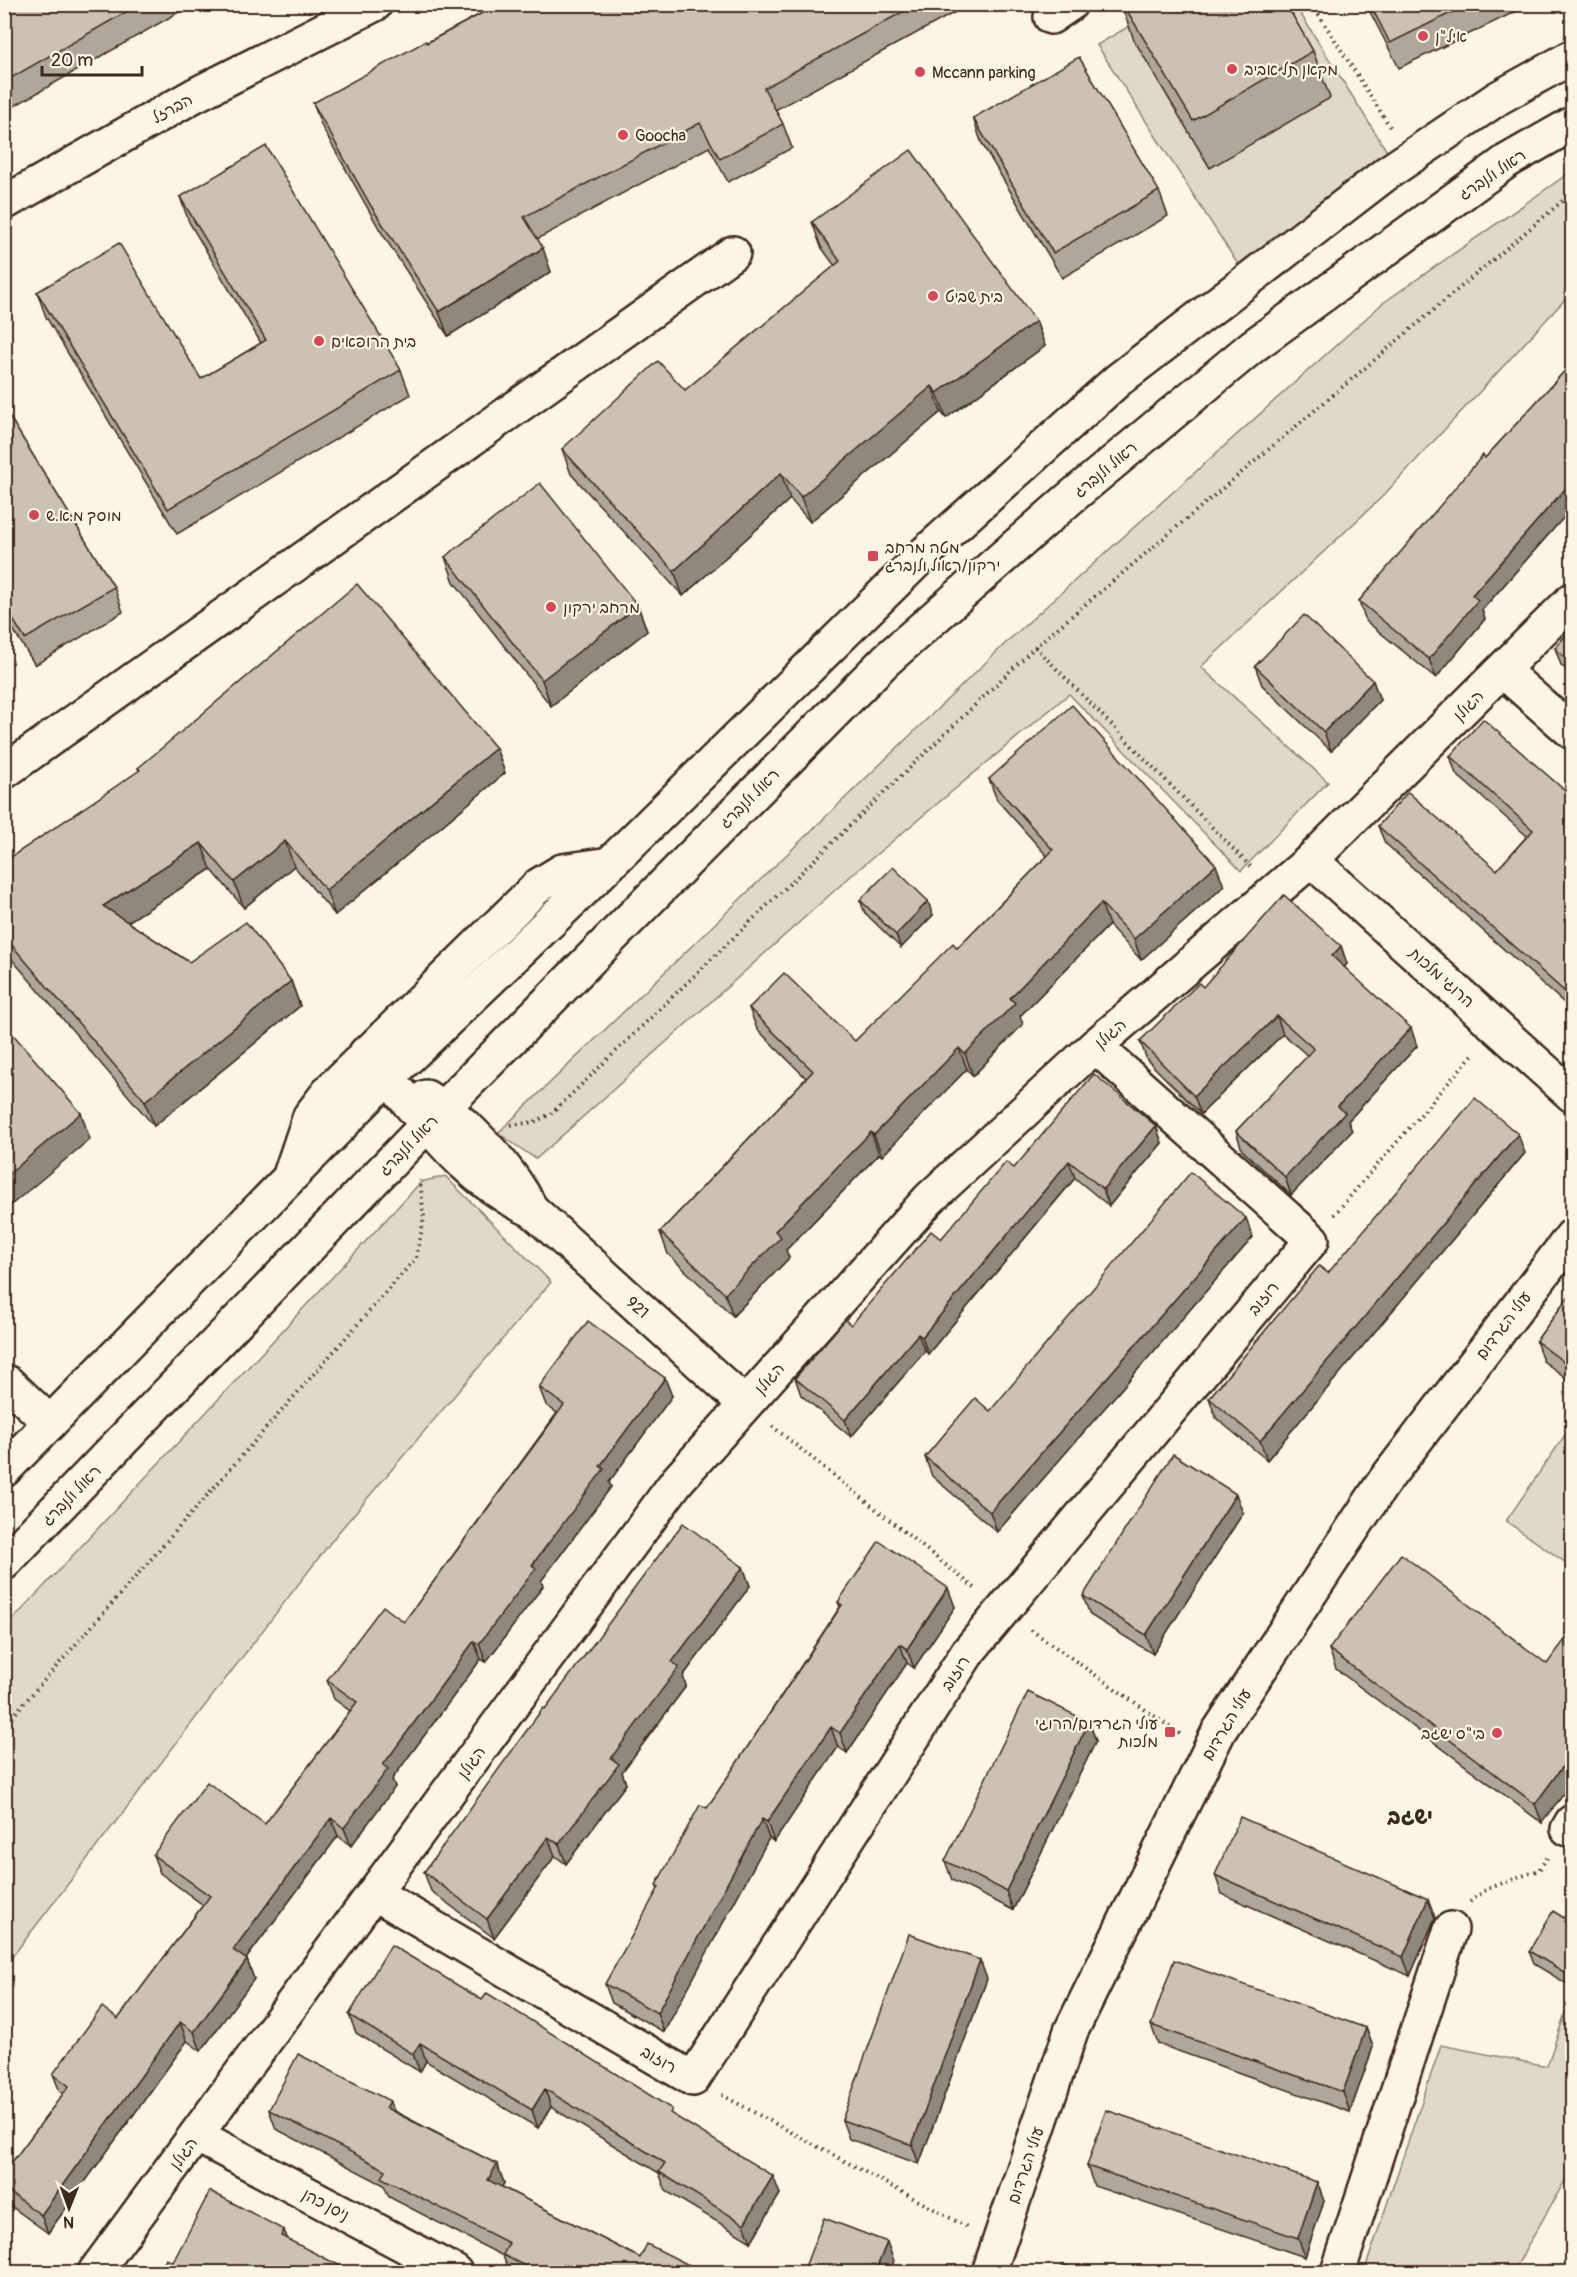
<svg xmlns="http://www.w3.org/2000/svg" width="1577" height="2277" font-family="Pangolin,'Playpen Sans Hebrew',sans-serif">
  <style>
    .green { fill: #e0d8c8; stroke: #8e8173; stroke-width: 1.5 }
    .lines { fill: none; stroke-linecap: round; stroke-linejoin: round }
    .minor-casing { stroke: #3b2a1e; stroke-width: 38 }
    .path { stroke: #3b2a1e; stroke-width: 4; stroke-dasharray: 1.5 4.5; stroke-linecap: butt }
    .minor { stroke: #fcf5e5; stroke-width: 33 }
    .wall { fill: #afa79a; stroke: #3b2a1e; stroke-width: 1.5 }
    .shaded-wall { fill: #8f887d; stroke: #3b2a1e; stroke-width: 1.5 }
    .building { fill: #ccc2b3; stroke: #3b2a1e; stroke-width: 1.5 }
    .poi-dot { fill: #d1495b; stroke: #fcf5e5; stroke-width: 2 }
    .labels { text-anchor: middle; stroke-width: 4.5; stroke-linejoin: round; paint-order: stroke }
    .poi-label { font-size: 16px; fill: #3b2a1e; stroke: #fcf5e5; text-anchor: start }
    .street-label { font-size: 16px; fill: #3b2a1e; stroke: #fcf5e5 }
    .district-label { font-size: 22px; font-weight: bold; fill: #3b2a1e; stroke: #fcf5e5 }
  </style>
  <rect width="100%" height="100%" fill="#fcf5e5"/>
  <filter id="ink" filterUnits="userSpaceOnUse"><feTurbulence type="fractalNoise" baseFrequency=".0167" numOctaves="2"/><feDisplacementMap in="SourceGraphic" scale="12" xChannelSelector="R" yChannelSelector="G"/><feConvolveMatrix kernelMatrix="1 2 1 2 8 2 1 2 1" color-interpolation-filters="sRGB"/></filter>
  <g filter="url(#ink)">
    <g class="green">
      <polygon points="1165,5 1295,5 1390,156 1248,280 1097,45"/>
      <polygon points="1572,171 1572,292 1382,497 1201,667 1328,782 1241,871 1069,694 853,874 536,1159 498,1133 1011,638 1383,303"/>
      <polygon points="445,1176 551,1282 337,1534 5,1966 5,1628 421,1182"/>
      <polygon points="1572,1425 1572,1567 1506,1521"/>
      <polygon points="1572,1993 1572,2168 1513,2272 1364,2272 1441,2045 1547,2066"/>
    </g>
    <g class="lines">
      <g class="minor-casing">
        <g id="minor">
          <polyline points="1051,17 1070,4"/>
          <polyline points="4,203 195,95 375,4"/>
          <polyline points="1503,671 1572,732"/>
          <polyline points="4,772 733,253"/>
          <polyline points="1311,860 1572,1095"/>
          <path d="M366,1053C417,1108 460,1179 532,1210L745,1404"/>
          <path d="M426,1097C466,1120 510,1167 531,1209"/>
          <polyline points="291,1172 310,1116 330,1090 539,885 562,871 610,864"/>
          <polyline points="8,1383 50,1423"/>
          <polyline points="4,1470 388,1077 579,894 924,554 1118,380 1387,173 1498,98 1572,57"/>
          <polyline points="4,1563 444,1107 886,660 1069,499 1253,346 1507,161 1572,124"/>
          <polyline points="1568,1829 1572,1822"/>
          <polyline points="374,1893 693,2079 968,1652 1312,1240 1095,1046"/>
          <polyline points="196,2135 455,2272"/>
          <polyline points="95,2272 677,1481 929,1199 1095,1046 1311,860 1572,600"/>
          <polyline points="989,2272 1071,2031 1219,1731 1383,1483 1572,1236"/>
          <polyline points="1338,2272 1451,1929"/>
        </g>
      </g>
      <g class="path">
        <polyline points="1312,4 1392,130"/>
        <polyline points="1035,647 1251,867"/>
        <polyline points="511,1125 534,1122 551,1114 1035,647 1572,193"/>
        <polyline points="1334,1215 1474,1053"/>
        <polyline points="772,1426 977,1590"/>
        <polyline points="1031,1630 1180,1734"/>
        <polyline points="4,1726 416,1258 424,1218 420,1180"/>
        <polyline points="1470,1902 1487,1889 1539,1870 1549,1855"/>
        <polyline points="722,2095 969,2228"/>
      </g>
      <use href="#minor" class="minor"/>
    </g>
    <g class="wall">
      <polygon points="4,4 193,4 4,112"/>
      <polygon points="499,4 970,4 775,110 783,124 792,148 728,182 709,147 537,239 551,272 448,336 380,230 322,127 313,103"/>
      <polygon points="1121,4 1286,4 1313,51 1330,98 1210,168 1134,40"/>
      <polygon points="1366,4 1531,4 1399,68"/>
      <polygon points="973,118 1159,191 1168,216 1062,278 982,144"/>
      <polygon points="180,197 401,370 410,395 177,534 46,317 37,292 201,379 261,343 189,222"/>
      <polygon points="812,222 1036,321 1045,346 946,418 941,412 810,522 790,499 683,596 571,474 562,449 685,390 835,266 821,247"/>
      <polygon points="1572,363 1572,508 1482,610 1485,619 1436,678 1366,621 1359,601 1485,458"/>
      <polygon points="4,408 114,587 123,612 35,665 4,615"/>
      <polygon points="445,557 638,606 647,631 551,706 454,582"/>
      <polygon points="1572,628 1572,675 1561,665 1555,648"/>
      <polygon points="1255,666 1373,681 1380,700 1331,751 1262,685"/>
      <polygon points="496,748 505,773 335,915 294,866 244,908 211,869 127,922 189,962 291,981 300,1006 154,1126 4,950 4,862 139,771 138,768"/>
      <polygon points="1450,756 1569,794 1572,791 1572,1010 1385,843 1378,826 1497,870 1527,836 1456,774"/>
      <polygon points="989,779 1224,886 1141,960 1109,925 1020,1016 1023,1024 973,1076 967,1069 882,1156 879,1154 786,1250 789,1258 733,1316 668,1254 660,1232 806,1078 757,1029 749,1008 855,1041 957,948 1047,856 997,800"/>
      <polygon points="860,900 933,915 901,948 865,913"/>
      <polygon points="1341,946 1347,964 1344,967 1417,1046 1348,1121 1352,1131 1291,1195 1242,1150 1236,1131 1308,1056 1283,1034 1201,1114 1147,1060 1140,1041 1203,987"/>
      <polygon points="1156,1126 1162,1143 1109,1206 1075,1178 928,1354 925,1351 851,1437 801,1395 795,1378 941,1239 1014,1168"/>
      <polygon points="1525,1153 1267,1460 1216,1418 1209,1398 1328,1273"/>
      <polygon points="1253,1237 997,1532 932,1476 925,1457 990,1411"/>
      <polygon points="1572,1292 1572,1382 1543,1361 1536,1341"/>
      <polygon points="539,1387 672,1396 609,1482 611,1487 541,1581 543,1586 486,1662 481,1659 392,1779 395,1787 351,1846 338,1836 246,1959 247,1960 254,1979 201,2051 187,2041 48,2233 4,2201 4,2173 63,2094 60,2092 53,2074 118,2019 203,1905 160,1873 153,1855 265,1824 350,1711 334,1699 327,1680 404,1622 557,1413 546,1405"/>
      <polygon points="1243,1513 1153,1654 1090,1615 1083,1596"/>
      <polygon points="743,1567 750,1586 683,1676 686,1686 622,1772 626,1784 566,1864 555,1856 494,1938 431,1891 424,1872 545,1709"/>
      <polygon points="838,1602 955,1607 914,1668 907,1663 847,1753 838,1747 774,1842 769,1838 664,2032 612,2003 605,1984 658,1890 656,1885 840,1607"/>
      <polygon points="1329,1649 1547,1664 1542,1823 1336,1669"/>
      <polygon points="1089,1722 1096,1741 1013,1910 952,1880 945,1861"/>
      <polygon points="1215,1875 1428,1899 1435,1918 1410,1976 1222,1894"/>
      <polygon points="1572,1923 1572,1987 1534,1964 1529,1951"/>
      <polygon points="987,1979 919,2164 849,2139 842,2120"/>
      <polygon points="349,2015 675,2116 780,2194 751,2242 666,2191 659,2173 551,2107 538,2128 426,2061 420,2072 356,2033"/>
      <polygon points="1151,2025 1366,2028 1373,2047 1350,2112 1158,2044"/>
      <polygon points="390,2101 394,2111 497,2164 504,2183 502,2187 640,2258 703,2272 509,2272 503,2256 389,2197 384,2185 276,2129 269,2110"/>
      <polygon points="1087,2166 1324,2201 1305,2257 1094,2186"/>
    </g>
    <g class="shaded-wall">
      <polygon points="543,248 551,272 448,336 439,312"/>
      <polygon points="1036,321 1045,346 946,418 937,393"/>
      <polygon points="932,386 941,412 810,522 801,497"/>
      <polygon points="781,473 790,499 683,596 674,571"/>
      <polygon points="1571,482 1572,486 1572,508 1482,610 1485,619 1436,678 1429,659 1472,595"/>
      <polygon points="638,606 647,631 551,706 542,680"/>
      <polygon points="1373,681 1380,700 1331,751 1324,732"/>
      <polygon points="496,748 505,773 335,915 326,890"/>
      <polygon points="285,841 294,866 244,908 234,882"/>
      <polygon points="201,843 211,869 112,932 103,906"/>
      <polygon points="1216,865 1224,886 1141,960 1134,939"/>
      <polygon points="928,901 933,915 901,948 896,935"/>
      <polygon points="1101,903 1109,925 1020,1016 1023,1024 973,1076 965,1054 1010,998"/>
      <polygon points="1341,946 1347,964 1338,974 1332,956"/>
      <polygon points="291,981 300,1006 154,1126 145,1101"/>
      <polygon points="1277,1016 1283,1034 1201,1114 1194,1096"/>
      <polygon points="1411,1028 1417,1046 1348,1121 1352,1131 1291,1195 1285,1177 1338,1106"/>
      <polygon points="959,1048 967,1069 882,1156 874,1135"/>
      <polygon points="81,1113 90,1139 4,1211 4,1178"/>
      <polygon points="1156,1126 1162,1143 1109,1206 1103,1189"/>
      <polygon points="871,1132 879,1154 786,1250 789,1258 733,1316 725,1294 775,1231"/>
      <polygon points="1518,1134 1525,1153 1267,1460 1260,1441"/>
      <polygon points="1069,1161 1075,1178 928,1354 922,1337"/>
      <polygon points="1246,1218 1253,1237 997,1532 990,1512"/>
      <polygon points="918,1334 925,1351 851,1437 845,1420"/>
      <polygon points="665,1378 672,1396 609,1482 611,1487 541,1581 543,1586 486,1662 479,1644 600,1466"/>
      <polygon points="1236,1494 1243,1513 1153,1654 1146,1635"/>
      <polygon points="743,1567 750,1586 683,1676 686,1686 622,1772 626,1784 566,1864 559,1844 611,1758 672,1662"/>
      <polygon points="948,1588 955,1607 914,1668 907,1649"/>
      <polygon points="474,1641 481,1659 392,1779 395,1787 351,1846 344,1828 383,1765"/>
      <polygon points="900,1644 907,1663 847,1753 840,1733"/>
      <polygon points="1089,1722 1096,1741 1013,1910 1006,1891"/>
      <polygon points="831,1727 838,1747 774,1842 767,1822"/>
      <polygon points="1572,1754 1572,1783 1542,1823 1535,1804"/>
      <polygon points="331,1818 338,1836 239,1968 233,1950"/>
      <polygon points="762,1819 769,1838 664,2032 657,2013"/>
      <polygon points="548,1837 555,1856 494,1938 487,1919"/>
      <polygon points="1428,1899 1435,1918 1410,1976 1403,1957"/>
      <polygon points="247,1960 254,1979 201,2051 194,2032"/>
      <polygon points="980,1960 987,1979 919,2164 912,2145"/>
      <polygon points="180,2022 187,2041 48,2233 41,2215"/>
      <polygon points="1366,2028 1373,2047 1350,2112 1343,2092"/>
      <polygon points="420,2043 426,2061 420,2072 413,2054"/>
      <polygon points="545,2089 551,2107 538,2128 532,2110"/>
      <polygon points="390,2101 397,2120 386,2108"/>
      <polygon points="497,2164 504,2183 495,2199 488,2180"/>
      <polygon points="773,2176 780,2194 751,2242 744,2224"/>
      <polygon points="1317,2182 1324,2201 1305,2257 1298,2238"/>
      <polygon points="284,2230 291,2247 281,2236"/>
      <polygon points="887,2242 894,2261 890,2272 875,2272"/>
    </g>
    <g class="building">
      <polygon points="4,4 140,4 4,82"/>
      <polygon points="499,4 917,4 764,88 783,124 720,159 700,123 524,217 543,248 439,312 371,206 313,103 426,41 427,43"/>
      <polygon points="1123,4 1286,4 1313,51 1193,121"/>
      <polygon points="1370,4 1469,4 1390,43"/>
      <polygon points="1079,57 1159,191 1053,253 973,118"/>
      <polygon points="266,146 401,370 168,509 37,292 119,243 201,379 266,340 180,197"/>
      <polygon points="911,150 1036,321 937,393 932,386 801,497 781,473 674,571 562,449 658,361 685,390 840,261 812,222"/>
      <polygon points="1572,363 1572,483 1571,482 1472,595 1478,600 1429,659 1359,601 1483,455 1485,458"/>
      <polygon points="4,408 114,587 25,639 4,605"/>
      <polygon points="540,483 638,606 542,680 445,557"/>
      <polygon points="357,584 496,748 326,890 285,841 234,882 201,843 103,906 189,962 246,922 291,981 145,1101 4,936 4,862 140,770 138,768"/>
      <polygon points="1304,615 1373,681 1324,732 1255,666"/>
      <polygon points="1572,628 1572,664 1555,648"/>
      <polygon points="1072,705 1216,865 1134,939 1101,903 1010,998 1015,1003 965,1054 959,1048 874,1135 871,1132 775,1231 781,1237 725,1294 660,1232 813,1071 749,1008 784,973 855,1041 953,943 957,948 1053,850 989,779"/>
      <polygon points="1483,719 1569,794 1572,791 1572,998 1378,826 1408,792 1497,870 1533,830 1450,756"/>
      <polygon points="893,867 928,901 896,935 860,900"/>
      <polygon points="1284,895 1341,946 1332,956 1411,1028 1338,1106 1345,1113 1285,1177 1236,1131 1314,1049 1277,1016 1194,1096 1140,1041 1199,983 1203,987"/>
      <polygon points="4,1024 81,1113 4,1178"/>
      <polygon points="1094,1074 1156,1126 1103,1189 1069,1161 922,1337 918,1334 845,1420 795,1378 845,1320 851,1325 931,1231 941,1239 1006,1162 1014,1168"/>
      <polygon points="1475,1098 1518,1134 1260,1441 1209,1398 1319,1266 1328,1273"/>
      <polygon points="1191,1172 1246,1218 990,1512 925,1457 975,1398 990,1411"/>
      <polygon points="1572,1292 1572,1368 1536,1341"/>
      <polygon points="588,1321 665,1378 600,1466 604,1469 532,1565 536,1568 479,1644 474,1641 383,1765 388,1769 344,1828 331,1818 233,1950 247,1960 194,2032 180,2022 41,2215 4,2188 4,2173 69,2086 53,2074 102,2007 118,2019 210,1896 153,1855 207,1782 265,1824 357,1702 327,1680 383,1606 404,1622 564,1405 539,1387"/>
      <polygon points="1173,1454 1236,1494 1146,1635 1083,1596"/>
      <polygon points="683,1523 743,1567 672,1662 679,1667 611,1758 619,1764 559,1844 548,1837 487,1919 424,1872 543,1708 545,1709"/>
      <polygon points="879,1541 948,1588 907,1649 900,1644 840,1733 831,1727 767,1822 762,1819 657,2013 605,1984 659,1887 656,1885 700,1805 707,1808 842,1605 838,1602"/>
      <polygon points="1401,1554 1547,1664 1572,1630 1572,1754 1535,1804 1329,1649"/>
      <polygon points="1028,1692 1089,1722 1006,1891 945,1861"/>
      <polygon points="1240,1817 1428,1899 1403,1957 1215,1875"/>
      <polygon points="1553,1911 1572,1923 1572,1977 1529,1951"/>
      <polygon points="909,1934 980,1960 912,2145 842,2120"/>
      <polygon points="391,1945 482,2000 487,1993 672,2109 670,2113 773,2176 744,2224 659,2172 665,2163 545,2089 532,2110 420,2043 413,2054 349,2015"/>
      <polygon points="1174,1960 1366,2028 1343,2092 1151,2025"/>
      <polygon points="298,2054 390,2101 386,2108 497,2164 488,2180 640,2258 647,2244 703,2272 537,2272 503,2255 509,2243 382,2178 386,2170 269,2110"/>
      <polygon points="1106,2110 1317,2182 1298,2238 1087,2166"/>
      <polygon points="210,2191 284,2230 281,2236 352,2272 160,2272 166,2259 173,2262"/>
      <polygon points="824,2218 887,2242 875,2272 803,2272"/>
      <polygon points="1063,2265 1084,2272 1060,2272"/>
    </g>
  </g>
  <g class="poi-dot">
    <circle cx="1423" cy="36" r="6"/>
    <circle cx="1232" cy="69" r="6"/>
    <circle cx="920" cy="72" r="6"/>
    <circle cx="623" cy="135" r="6"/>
    <circle cx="933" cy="296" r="6"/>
    <circle cx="319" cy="341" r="6"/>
    <circle cx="34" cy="515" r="6"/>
    <rect x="867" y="550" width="12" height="12" rx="3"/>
    <circle cx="551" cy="607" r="6"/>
    <rect x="1164" y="1726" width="12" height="12" rx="3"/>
    <circle cx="1497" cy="1733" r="6"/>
  </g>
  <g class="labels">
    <g class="poi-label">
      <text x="1435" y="42">איל"ן</text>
      <text x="1244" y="75">מקאן תל אביב</text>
      <text x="932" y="78">Mccann parking</text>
      <text x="635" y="141">Goocha</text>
      <text x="945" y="302">בית שביט</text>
      <text x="331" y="347">בית הרופאים</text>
      <text x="46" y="521">מוסך מ.א.ש</text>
      <text x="885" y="553">מטה מרחב<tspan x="885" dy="18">ירקון/ראול ולנברג</tspan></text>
      <text x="563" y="613">מרחב ירקון</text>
      <text x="1158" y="1729" text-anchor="end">עולי הגרדום/הרוגי<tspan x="1158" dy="18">מלכות</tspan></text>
      <text x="1485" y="1739" text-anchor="end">בי"ס ישגב</text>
    </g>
    <g class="street-label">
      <text transform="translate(172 108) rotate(-29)" y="6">הברזל</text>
      <text transform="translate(1492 174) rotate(-34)" y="6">ראול ולנברג</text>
      <text transform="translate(1105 469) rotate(-40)" y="6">ראול ולנברג</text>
      <text transform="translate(1468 705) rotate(-45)" y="6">הגולן</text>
      <text transform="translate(749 798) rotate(-45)" y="6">ראול ולנברג</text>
      <text transform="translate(1442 977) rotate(42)" y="6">הרוגי מלכות</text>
      <text transform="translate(1110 1033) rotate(-41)" y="6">הגולן</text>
      <text transform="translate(408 1145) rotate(-46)" y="6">ראול ולנברג</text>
      <text transform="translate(1263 1298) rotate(-50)" y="6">רוזוב</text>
      <text transform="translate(638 1307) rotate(42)" y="6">921</text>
      <text transform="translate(1503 1325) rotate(-53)" y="6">עולי הגרדום</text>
      <text transform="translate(769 1378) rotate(-48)" y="6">הגולן</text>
      <text transform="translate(71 1495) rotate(-46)" y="6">ראול ולנברג</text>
      <text transform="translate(955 1673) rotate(-57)" y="6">רוזוב</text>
      <text transform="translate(1226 1724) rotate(-59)" y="6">עולי הגרדום</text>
      <text transform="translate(471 1762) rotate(-54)" y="6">הגולן</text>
      <text transform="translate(659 2059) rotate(30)" y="6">רוזוב</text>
      <text transform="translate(183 2153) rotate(-54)" y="6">הגולן</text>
      <text transform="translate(1025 2165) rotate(-71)" y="6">עולי הגרדום</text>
      <text transform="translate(326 2204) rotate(28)" y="6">ניסן כהן</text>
    </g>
    <g class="district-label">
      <text x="1410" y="1824">ישגב</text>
    </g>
  </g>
  <rect width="1577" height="2277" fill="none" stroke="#fcf5e5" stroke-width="24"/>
  <rect x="12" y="12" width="1553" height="2253" fill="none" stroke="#3b2a1e" stroke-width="2" filter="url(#ink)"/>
  <g transform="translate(69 2208) rotate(181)" stroke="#fcf5e5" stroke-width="4.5" paint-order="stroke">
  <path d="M0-4.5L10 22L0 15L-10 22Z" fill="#3b2a1e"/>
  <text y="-9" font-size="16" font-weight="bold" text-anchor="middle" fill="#3b2a1e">N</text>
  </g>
  <path d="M42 66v9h100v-9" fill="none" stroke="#3b2a1e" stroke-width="3"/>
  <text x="51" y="66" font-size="18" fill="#3b2a1e" stroke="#fcf5e5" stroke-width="4.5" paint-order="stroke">20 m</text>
</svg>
